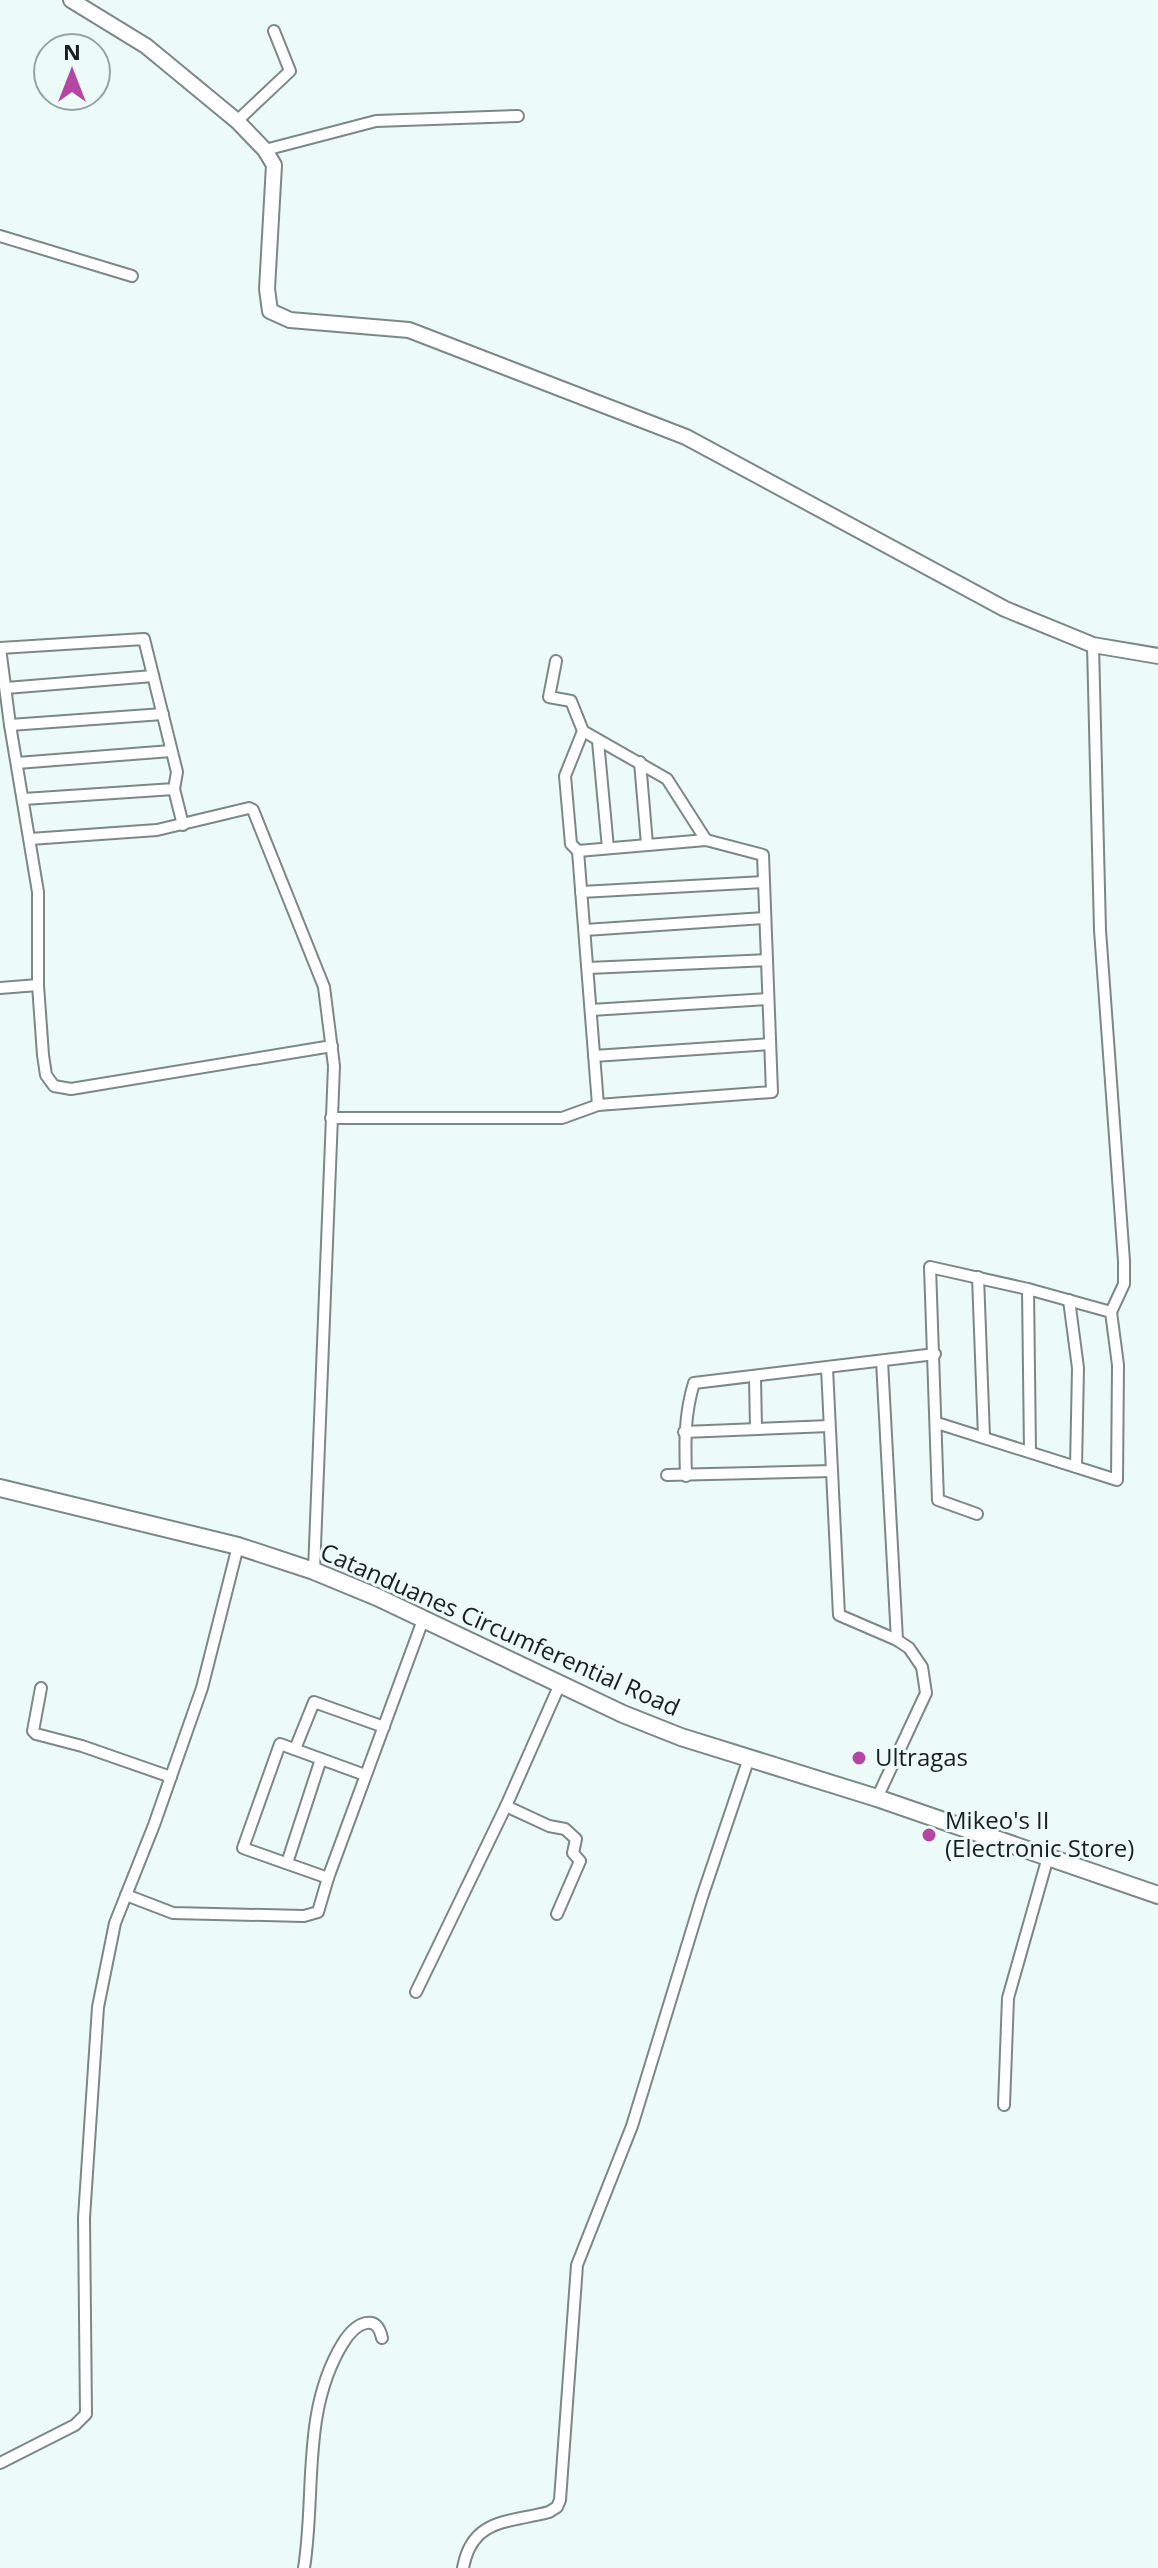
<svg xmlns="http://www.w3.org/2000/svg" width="1158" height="2568" font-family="'Open Sans',sans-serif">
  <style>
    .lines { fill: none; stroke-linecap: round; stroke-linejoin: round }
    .street-casing { stroke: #7b8886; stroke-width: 14 }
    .secondary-casing { stroke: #7b8886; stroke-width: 18 }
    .primary-casing { stroke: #7b8886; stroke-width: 20 }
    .street { stroke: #fff; stroke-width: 10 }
    .secondary { stroke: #fff; stroke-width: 14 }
    .primary { stroke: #fff; stroke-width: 16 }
    .poi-dot { fill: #b446a4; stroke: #ecfbf8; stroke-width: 3 }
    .labels { text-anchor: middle; stroke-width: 6; stroke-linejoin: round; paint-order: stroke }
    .street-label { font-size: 24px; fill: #191f1e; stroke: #ecfbf8 }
    .poi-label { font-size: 24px; fill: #191f1e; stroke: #ecfbf8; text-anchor: start }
  </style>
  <rect width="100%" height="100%" fill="#ecfbf8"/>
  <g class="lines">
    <g class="street-casing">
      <g id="street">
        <polyline points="237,121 290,71 274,31"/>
        <polyline points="265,150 376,121 518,116"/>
        <polyline points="0,236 132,276"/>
        <polyline points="1093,645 1100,930 1124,1261 1124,1284 1111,1312"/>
        <polyline points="556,661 549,697 571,701 583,731 667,779 706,840"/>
        <polyline points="6,688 153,676"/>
        <polyline points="10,725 163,714"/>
        <polyline points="583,731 565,776 571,844 578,851 598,1105"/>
        <polyline points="598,741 608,848"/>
        <polyline points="640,762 647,844"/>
        <polyline points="17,763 171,751"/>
        <polyline points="174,789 183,825"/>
        <polyline points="24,799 174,789 177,772 144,639 0,648 10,725 38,892 38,985 43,1055 46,1075 54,1086 71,1089 332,1046"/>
        <polyline points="30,839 157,830 249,808 253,810 324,987 334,1066 314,1571"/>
        <polyline points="581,892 764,882"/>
        <polyline points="585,930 765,918"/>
        <polyline points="588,968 767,960"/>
        <polyline points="0,988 38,985"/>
        <polyline points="591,1010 768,999"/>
        <polyline points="594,1056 770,1044"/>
        <polyline points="331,1118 562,1118 598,1105 772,1092 763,855 706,840 578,851"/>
        <polyline points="978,1277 984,1437"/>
        <polyline points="1028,1289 1030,1452"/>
        <polyline points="1069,1300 1078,1368 1076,1467"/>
        <polyline points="882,1361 897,1640"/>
        <polyline points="827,1368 839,1615 897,1640 909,1648 922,1667 926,1693 877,1798"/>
        <polyline points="755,1377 756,1429"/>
        <polyline points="937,1423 1117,1480 1118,1365 1111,1312 1028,1289 930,1267 938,1500 977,1514"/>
        <polyline points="684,1432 829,1426"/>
        <polyline points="667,1475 832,1471"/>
        <path d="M686,1476C685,1444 684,1415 694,1383L935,1354"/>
        <polyline points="41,1688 33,1731 36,1734 82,1746 171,1777"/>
        <polyline points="295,1749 314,1702 384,1727"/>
        <polyline points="506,1806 549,1826 565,1829 576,1839 573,1853 580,1861 557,1914"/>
        <polyline points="287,1863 321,1759"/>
        <polyline points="328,1878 243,1848 280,1744 365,1775"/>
        <polyline points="126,1895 173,1913 304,1916 318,1912 328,1878 423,1620"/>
        <polyline points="416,1992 506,1806 560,1684"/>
        <polyline points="1004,2105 1008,1998 1048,1857"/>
        <polyline points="0,2463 75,2425 86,2414 84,2218 98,2007 115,1923 154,1825 202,1688 238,1546"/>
        <path d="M304,2568C316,2493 301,2411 343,2343C348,2335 356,2325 366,2323C376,2321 380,2329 382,2338"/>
        <path d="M463,2568C472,2518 508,2523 549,2512L557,2507L560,2500L577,2265L632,2126L702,1897L749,1758"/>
      </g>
    </g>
    <g class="secondary-casing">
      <polyline id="secondary" points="71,0 146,46 237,121 265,150 274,165 267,289 270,311 290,320 409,330 686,437 1005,609 1093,645 1158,656"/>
    </g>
    <g class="primary-casing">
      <polyline id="primary" points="0,1488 238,1546 314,1571 377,1597 623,1714 681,1737 877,1798 1158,1895"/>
    </g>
    <use href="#street" class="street"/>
    <use href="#secondary" class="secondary"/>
    <use href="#primary" class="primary"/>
  </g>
  <g class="poi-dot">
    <circle cx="859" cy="1758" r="8"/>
    <circle cx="929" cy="1835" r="8"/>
  </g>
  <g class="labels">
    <g class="street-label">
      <text transform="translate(500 1630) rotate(24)" y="8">Catanduanes Circumferential Road</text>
    </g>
    <g class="poi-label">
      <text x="875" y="1766">Ultragas</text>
      <text x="945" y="1829">Mikeo's II<tspan x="945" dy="28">(Electronic Store)</tspan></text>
    </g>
  </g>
  <g transform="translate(72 72)"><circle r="38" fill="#ecfbf8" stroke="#98a3a1" stroke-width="2"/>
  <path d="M0-6L14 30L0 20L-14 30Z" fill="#b446a4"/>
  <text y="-12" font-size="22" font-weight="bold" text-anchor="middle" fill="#191f1e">N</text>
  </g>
</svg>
